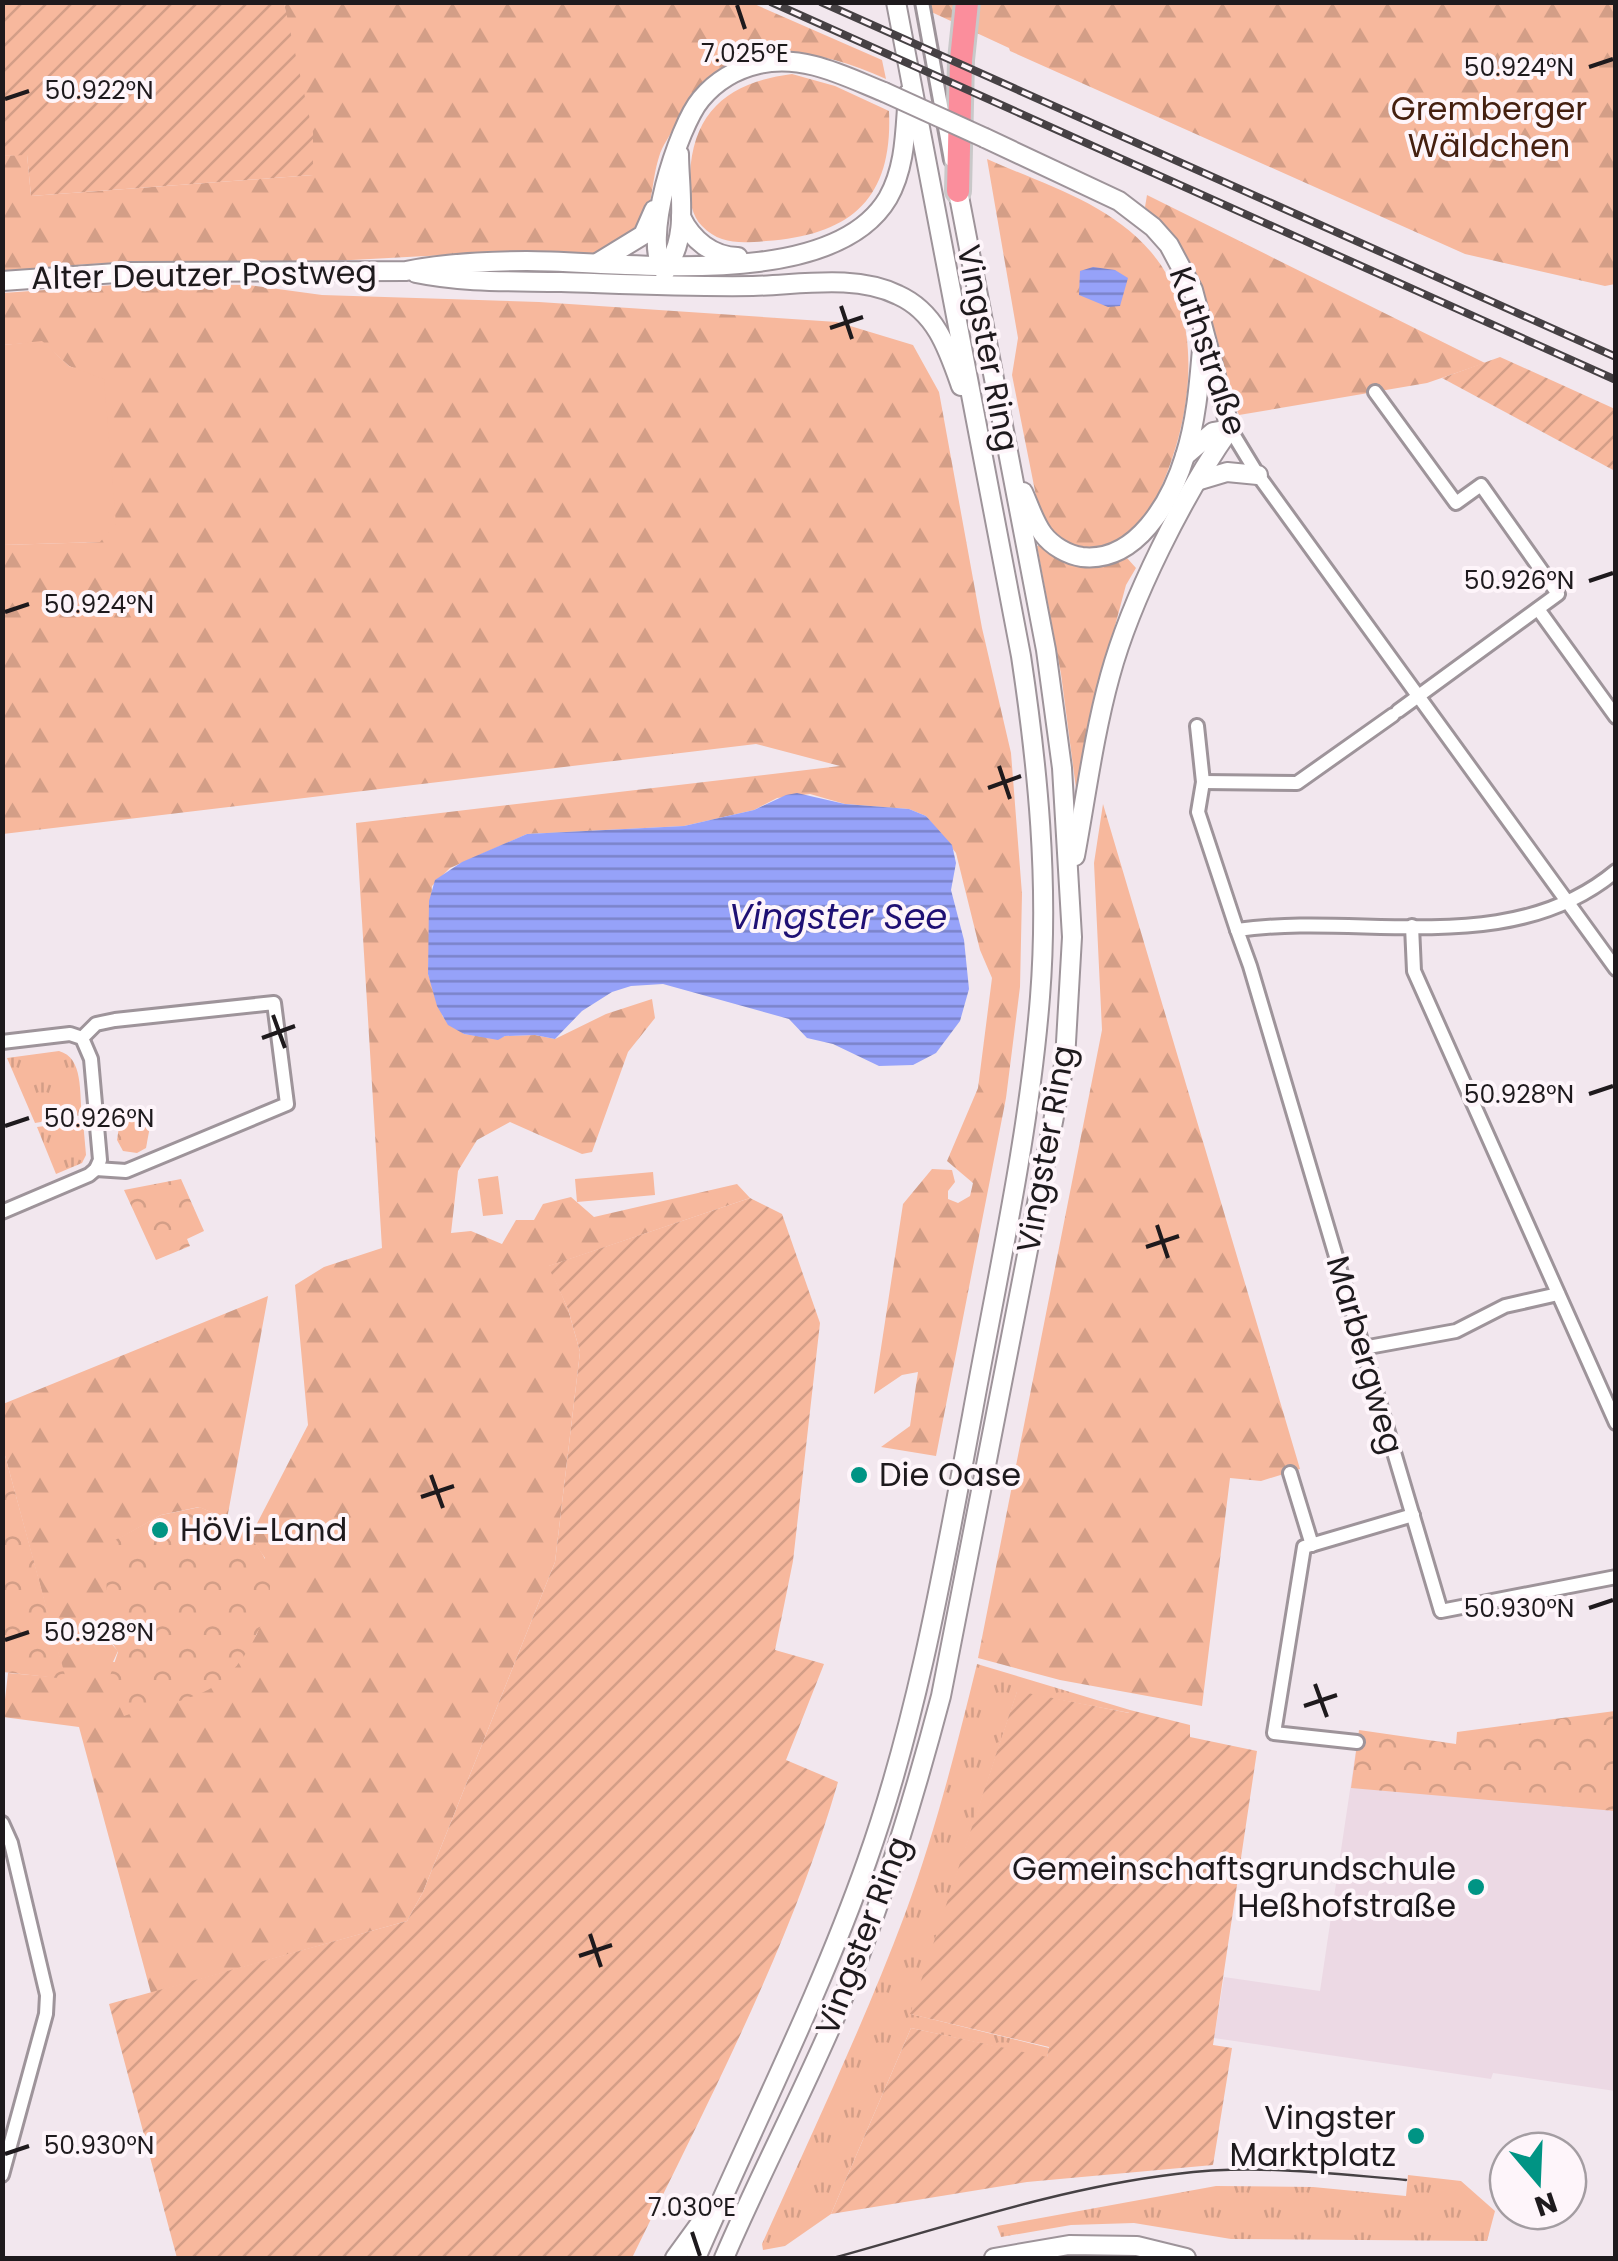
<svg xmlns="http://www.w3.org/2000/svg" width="1618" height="2261" font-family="Poppins,sans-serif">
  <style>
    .built { fill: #ecd9e4 }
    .grass { fill: url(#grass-tufts) }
    .forest { fill: url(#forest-firs) }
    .park { fill: url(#park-crowns) }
    .garden { fill: url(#garden-furrows) }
    .pitch { fill: #f7b89d }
    .water { fill: url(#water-rules) }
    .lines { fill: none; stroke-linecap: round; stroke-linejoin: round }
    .street-casing { stroke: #9e949a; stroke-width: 18 }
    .secondary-casing { stroke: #9e949a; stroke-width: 22 }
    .highway-casing { stroke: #c9c8c9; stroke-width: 28 }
    .street { stroke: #fff; stroke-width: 12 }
    .secondary { stroke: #fff; stroke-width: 18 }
    .highway { stroke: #fb8e9c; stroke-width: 22 }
    .tram { stroke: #464144; stroke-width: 2.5 }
    .rail-casing { stroke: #464144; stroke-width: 8 }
    .rail { stroke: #fef5fa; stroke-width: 4; stroke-dasharray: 11; stroke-linecap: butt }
    .secondary-bridge-casing { stroke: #9e949a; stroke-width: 22; stroke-linecap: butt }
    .secondary-bridge { stroke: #fff; stroke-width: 18 }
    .ticks { fill: none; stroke: #1e1a1d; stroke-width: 4 }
    .poi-dot { fill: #009484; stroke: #fef5fa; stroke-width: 4 }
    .labels { text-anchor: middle; stroke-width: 8; stroke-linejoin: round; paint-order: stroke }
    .park-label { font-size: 32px; fill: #452010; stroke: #fef5fa }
    .street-label { font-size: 32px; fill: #1e1a1d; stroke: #fef5fa }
    .poi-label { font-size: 32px; fill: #1e1a1d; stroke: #fef5fa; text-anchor: start }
    .water-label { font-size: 35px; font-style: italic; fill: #1f1074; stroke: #fef5fa }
    .ticks-label { font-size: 25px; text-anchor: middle; fill: #1e1a1d; stroke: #fef5fa; stroke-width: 8; stroke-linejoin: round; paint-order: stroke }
  </style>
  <defs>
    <pattern id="grass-tufts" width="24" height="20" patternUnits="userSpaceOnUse" patternTransform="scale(2.5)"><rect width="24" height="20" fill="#f7b89d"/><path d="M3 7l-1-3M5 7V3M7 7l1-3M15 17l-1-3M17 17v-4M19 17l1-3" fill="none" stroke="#d39e87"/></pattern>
    <pattern id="forest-firs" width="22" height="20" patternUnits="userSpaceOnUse" patternTransform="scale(2.5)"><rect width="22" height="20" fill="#f7b89d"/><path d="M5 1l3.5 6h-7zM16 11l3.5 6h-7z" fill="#d39e87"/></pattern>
    <pattern id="park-crowns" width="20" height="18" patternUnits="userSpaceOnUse" patternTransform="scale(2.5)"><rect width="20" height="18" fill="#f7b89d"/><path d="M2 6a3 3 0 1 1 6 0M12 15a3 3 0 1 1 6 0" fill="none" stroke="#d39e87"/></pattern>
    <pattern id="garden-furrows" width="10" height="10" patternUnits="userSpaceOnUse" patternTransform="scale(2.5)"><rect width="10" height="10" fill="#f7b89d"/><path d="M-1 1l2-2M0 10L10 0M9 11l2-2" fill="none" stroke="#d39e87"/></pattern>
    <pattern id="water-rules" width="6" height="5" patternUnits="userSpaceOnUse" patternTransform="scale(2.5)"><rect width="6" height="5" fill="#96a2f9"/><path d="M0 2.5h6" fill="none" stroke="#7a83c9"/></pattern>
  </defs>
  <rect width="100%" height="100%" fill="#f2e7ee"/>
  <polygon class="built" points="1357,1743 1615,1785 1615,2091 1493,2073 1491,2079 1214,2038 1224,1977 1320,1991"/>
  <g class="grass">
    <path d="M59,1051C84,1058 79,1093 82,1115L35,1123L7,1058Z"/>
    <polygon points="83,1121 86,1155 82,1163 56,1174 37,1127"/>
    <path d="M977,1664L1130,1710V1713L1017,1692L911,2014L1049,2048L1047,2058L911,2028L831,2214L785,2246L763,2250L762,2244C811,2135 863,2026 905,1914C935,1833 956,1749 977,1664Z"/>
    <polygon points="1408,2175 1461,2181 1495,2211 1487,2241 1231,2239 1134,2223 1071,2225 1001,2237 997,2226 1216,2186 1313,2187 1406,2196"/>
  </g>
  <g class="forest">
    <path d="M284,3H752L882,60L886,79C806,42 723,35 676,124C671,134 662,146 659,157C648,191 656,232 616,248C581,263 540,252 503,253C425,255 347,261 268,264C223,265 177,261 131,262C89,263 45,268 3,272V156L27,154L31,196L313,175Z"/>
    <polygon points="912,3 1615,3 1615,284 1605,286 1465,254 1010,51 1009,48"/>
    <path d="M792,74L835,86L889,111C893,199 851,235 766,241C742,243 720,245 702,226C689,213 689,192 690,175C693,110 730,82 792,74Z"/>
    <path d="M987,159C1045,185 1109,203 1151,252C1207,318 1192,420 1159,492C1150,511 1137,536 1117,545C1107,550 1091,549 1079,550L1050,530L1038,506L1012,375L1018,338Z"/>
    <polygon points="1147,195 1485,363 1427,383 1239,415 1224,384 1203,290 1180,245 1145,207"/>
    <polygon points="129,284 248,285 322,295 539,302 837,322 913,345 939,392 982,628 1011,753 1022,894 1020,987 1006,1098 936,1456 881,1447 910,1426 918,1372 902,1375 874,1394 903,1204 932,1169 952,1170 955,1182 948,1191 948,1199 958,1203 970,1196 973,1183 947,1161 978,1088 992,978 980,950 956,853 926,816 909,809 845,804 810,794 777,798 754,810 684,826 527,834 450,868 432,886 428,974 443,1017 464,1034 498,1039 505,1036 535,1035 555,1039 606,1014 652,999 655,1018 628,1052 592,1152 582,1154 510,1122 477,1140 458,1171 451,1233 471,1231 502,1244 516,1220 534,1220 543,1204 571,1197 594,1217 737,1184 750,1198 549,1266 568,1309 580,1352 555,1562 423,1892 407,1921 151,1993 79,1727 3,1717 8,1673 65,1678 3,1448 3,1404 268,1296 227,1519 199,1507 161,1515 108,1545 108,1640 118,1651 113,1662 236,1666 257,1634 265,1558 250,1537 308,1425 295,1285 324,1267 382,1248 356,823 840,766 756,744 3,834 2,545 100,542 95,378 69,366 42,342 3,345 3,293"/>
    <path d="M1043,544C1069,569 1094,569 1127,558L1136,568L1126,585L1090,719L1077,796L1061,674L1037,546Z"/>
    <polygon points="1103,804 1300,1469 1261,1481 1230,1478 1202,1706 1060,1680 978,1658 1102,1030 1094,863"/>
  </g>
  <g class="park">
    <polygon points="145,1117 150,1126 146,1148 137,1153 123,1151 117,1140 119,1127 126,1121"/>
    <polygon points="181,1179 204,1231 187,1239 190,1246 156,1260 124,1190"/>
    <polygon points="3,1448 66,1679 3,1672"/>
    <path d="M200,1507C226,1519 251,1531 265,1559C284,1597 247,1667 213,1687C188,1702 152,1707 124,1716L108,1682L118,1652L105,1631L108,1544L161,1515Z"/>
    <polygon points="1615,1711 1615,1811 1351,1788 1359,1730 1456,1744 1457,1732"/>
  </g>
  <g class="garden">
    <polygon points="3,2 284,3 313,133 313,175 31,196 27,155 3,156"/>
    <polygon points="1500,357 1615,409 1615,471 1442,378"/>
    <path d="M750,1198L782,1214L820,1323L793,1561L775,1650L824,1664L786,1760L838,1782C790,1948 707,2103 632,2258H177L109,2004L407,1921L423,1892L555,1562L580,1352L568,1309L548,1266Z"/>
    <polygon points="1017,1691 1129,1713 1130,1710 1190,1725 1190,1737 1257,1751 1213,2045 1232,2048 1213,2165 1027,2182 831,2214 911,2028 1047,2057 1049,2047 910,2014"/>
  </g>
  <g class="pitch">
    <polygon points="42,341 69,366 104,379 116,524 100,542 3,545 3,345"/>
    <polygon points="653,1172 655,1195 577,1202 575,1179"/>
    <polygon points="498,1176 503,1214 483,1216 478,1179"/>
  </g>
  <g class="water">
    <polygon points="1093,267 1115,270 1128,278 1120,306 1108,307 1079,295 1080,271"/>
    <polygon points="797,793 845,804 909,809 926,816 952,845 956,863 951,890 964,940 969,989 960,1021 936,1053 913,1065 879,1066 833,1044 807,1038 789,1019 663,984 631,986 612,992 582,1011 555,1039 535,1035 505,1036 498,1040 464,1034 448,1025 437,1006 428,974 429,901 435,880 462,862 527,834 684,826 754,810 786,795"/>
  </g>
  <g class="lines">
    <g class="street-casing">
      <g id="street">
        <polyline points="922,2 951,160"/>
        <polyline points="1375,392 1456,503 1481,485 1558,594 1398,711"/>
        <polyline points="1230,429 1258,475 1616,969"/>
        <polyline points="1538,609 1616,717"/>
        <polyline points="1197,726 1203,782 1198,812 1237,930"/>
        <polyline points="1203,782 1297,783 1393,715"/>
        <path d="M1616,871C1510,960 1363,912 1237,930L1250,966L1441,1611L1616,1577"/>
        <polyline points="1412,926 1414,971 1616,1423"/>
        <polyline points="82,1038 96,1024 115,1020 274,1003 287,1104 126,1171 96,1169"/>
        <polyline points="2,1042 70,1034 82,1038 91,1059 100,1160 96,1169"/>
        <polyline points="2,1212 89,1175 96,1169"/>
        <polyline points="1363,1348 1456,1331 1505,1306 1558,1294"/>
        <polyline points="1290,1473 1312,1545"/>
        <polyline points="1357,1742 1274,1733 1304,1547 1413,1515"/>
        <polyline points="2,1823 11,1843 47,1995 46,2014 2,2175"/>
      </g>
    </g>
    <g class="secondary-casing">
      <g id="secondary">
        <polyline points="985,138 1119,201 1153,227 1169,245 1193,290 1230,429"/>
        <path d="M681,217C692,240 713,257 738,257"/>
        <polyline points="599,262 643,235 654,210"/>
        <path d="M664,269C690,242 679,189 679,154"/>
        <path d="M665,272C640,245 678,126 701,99C716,81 737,69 759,64C804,54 844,76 884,92"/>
        <path d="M416,273C464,283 513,281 561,282C625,284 689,287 753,286C799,285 855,274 898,295C936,312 948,349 961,386"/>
        <path d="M2,281L131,272L406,271C446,263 486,261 527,261C622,261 832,293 888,198C906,166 905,130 908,94"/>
        <polyline points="1185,456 1213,432 1230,429"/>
        <polyline points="1197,481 1227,472 1258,475"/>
        <path d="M1023,492C1029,505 1034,522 1043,534C1052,546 1068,555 1082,557C1136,563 1171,502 1185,456C1196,422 1199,385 1202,349"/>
        <path d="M1075,856C1086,796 1094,734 1110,676C1131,599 1184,494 1230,429"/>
        <polyline points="675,2258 707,2214"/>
        <path d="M696,2258C753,2126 819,1997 867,1861C918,1717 944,1565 972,1416C997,1277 1029,1137 1040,997C1049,882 1038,769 1021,656L896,2"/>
        <path d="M724,2258C760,2174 803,2093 839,2008C881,1907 913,1802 941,1696L1065,1060L1072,937L1062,768L1046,650L958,191"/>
        <polyline points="994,2258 1069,2245 1137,2246 1186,2258"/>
      </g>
    </g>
    <g class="highway-casing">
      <polyline id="highway" points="958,191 961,60 967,2"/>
    </g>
    <use href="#street" class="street"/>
    <use href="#secondary" class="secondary"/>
    <use href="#highway" class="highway"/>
    <path class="tram" d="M833,2258C946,2227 1059,2188 1176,2174C1252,2164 1330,2173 1406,2180"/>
    <g class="rail-casing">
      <g id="rail">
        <polyline points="771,2 1616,380"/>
        <polyline points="821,2 1616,357"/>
      </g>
    </g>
    <use href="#rail" class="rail"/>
    <g class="secondary-bridge-casing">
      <polyline id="secondary-bridge" points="884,92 985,138"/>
    </g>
    <use href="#secondary-bridge" class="secondary-bridge"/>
  </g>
  <path class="ticks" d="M737,5L745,29M1589,67L1613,59M5,99L29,91M841,306L852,339M830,328L863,317M1589,581L1613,573M5,612L29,604M999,766L1010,799M988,788L1021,776M273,1015L285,1048M262,1038L295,1026M1589,1094L1613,1086M5,1126L29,1118M1157,1225L1168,1258M1146,1247L1179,1236M431,1475L443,1508M421,1497L454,1486M1589,1608L1613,1600M5,1640L29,1632M1315,1684L1327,1717M1304,1706L1337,1695M590,1934L601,1967M579,1956L612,1945M5,2154L29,2146M692,2232L700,2256"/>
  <g class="poi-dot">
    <circle cx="859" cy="1475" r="10"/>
    <circle cx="160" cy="1530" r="10"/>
    <circle cx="1476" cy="1887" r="10"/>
    <circle cx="1416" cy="2136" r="10"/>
  </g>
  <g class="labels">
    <g class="park-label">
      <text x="1489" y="120">Gremberger<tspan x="1489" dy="37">Wäldchen</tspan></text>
    </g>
    <g class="street-label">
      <text transform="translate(204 275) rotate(-1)" y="11">Alter Deutzer Postweg</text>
      <text transform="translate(988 348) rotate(79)" y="11">Vingster Ring</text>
      <text transform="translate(1208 351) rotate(71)" y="11">Kuthstraße</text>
      <text transform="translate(1046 1149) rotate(-80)" y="11">Vingster Ring</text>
      <text transform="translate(1365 1355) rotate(74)" y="11">Marbergweg</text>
      <text transform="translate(863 1936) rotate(-69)" y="11">Vingster Ring</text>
    </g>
    <g class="poi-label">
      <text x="879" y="1486">Die Oase</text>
      <text x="180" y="1541">HöVi-Land</text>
      <text x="1456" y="1880" text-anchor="end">Gemeinschaftsgrundschule<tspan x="1456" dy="37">Heßhofstraße</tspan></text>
      <text x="1396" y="2129" text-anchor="end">Vingster<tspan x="1396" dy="37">Marktplatz</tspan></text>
    </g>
    <g class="water-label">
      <text x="838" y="929">Vingster See</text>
    </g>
  </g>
  <g class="ticks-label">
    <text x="745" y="62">7.025°E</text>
    <text x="1519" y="76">50.924°N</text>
    <text x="99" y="99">50.922°N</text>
    <text x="1519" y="589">50.926°N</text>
    <text x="99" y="613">50.924°N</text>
    <text x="1519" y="1103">50.928°N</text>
    <text x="99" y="1127">50.926°N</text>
    <text x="1519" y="1617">50.930°N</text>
    <text x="99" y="1641">50.928°N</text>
    <text x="99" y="2154">50.930°N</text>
    <text x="692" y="2216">7.030°E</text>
  </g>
  <rect width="1618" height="2261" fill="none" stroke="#1e1a1d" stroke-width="10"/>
  <g transform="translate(1538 2181) rotate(161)"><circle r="48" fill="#fef5fa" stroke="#a49da2" stroke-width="2.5"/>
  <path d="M0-8L18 38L0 25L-18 38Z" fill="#009484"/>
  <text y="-15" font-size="28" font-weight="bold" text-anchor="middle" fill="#1e1a1d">N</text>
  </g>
</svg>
